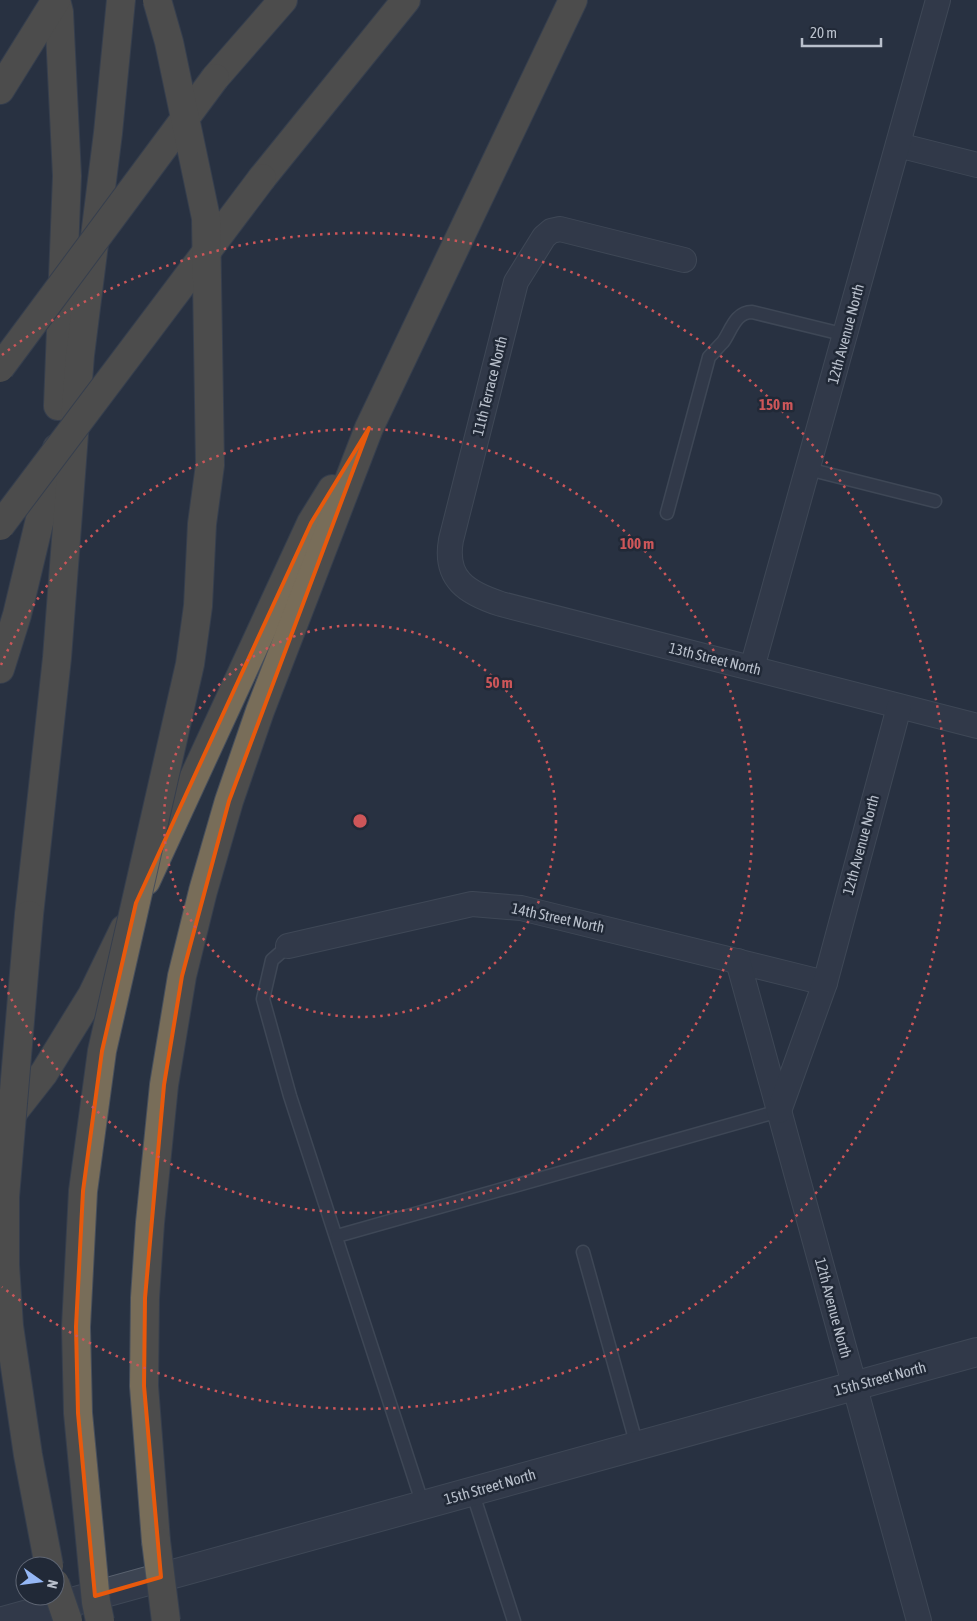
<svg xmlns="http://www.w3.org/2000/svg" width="977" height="1621" font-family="'Asap Condensed',sans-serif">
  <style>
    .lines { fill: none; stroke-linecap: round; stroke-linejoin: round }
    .service-casing { stroke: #5a626f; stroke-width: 15 }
    .minor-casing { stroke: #5a626f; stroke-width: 26 }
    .tertiary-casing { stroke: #5a626f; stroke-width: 30 }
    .motorway-casing { stroke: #474f5c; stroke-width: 30 }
    .service { stroke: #3c4452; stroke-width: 12 }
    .minor { stroke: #3c4452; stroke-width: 24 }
    .tertiary { stroke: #3c4452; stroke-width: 28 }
    .motorway { stroke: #786d59; stroke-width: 28 }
    .motorway-bridge-casing { stroke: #474f5c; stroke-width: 30; stroke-linecap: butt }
    .motorway-bridge { stroke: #786d59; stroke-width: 28 }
    .marked { fill: none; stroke: #e8590c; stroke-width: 4; stroke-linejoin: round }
    .ring { fill: none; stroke: #cd5659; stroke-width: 2.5; stroke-dasharray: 2.5 5 }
    .labels { text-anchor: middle; stroke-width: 5; stroke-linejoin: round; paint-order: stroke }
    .street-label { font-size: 15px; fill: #b9c0cc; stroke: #212937 }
    .centre { fill: #cd5659; stroke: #212937; stroke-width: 2.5 }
    .ring-label { font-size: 15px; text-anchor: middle; font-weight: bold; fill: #cd5659; stroke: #212937; stroke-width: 5; stroke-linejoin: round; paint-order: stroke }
  </style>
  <rect width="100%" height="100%" fill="#283242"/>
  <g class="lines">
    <g class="service-casing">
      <g id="service">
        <polyline points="808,469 935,501"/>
        <path d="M667,513L709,357C714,352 718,347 723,342C731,331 735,312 752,312L846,335"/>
        <polyline points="288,946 272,960 263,999 290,1096 423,1505"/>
        <polyline points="337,1236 779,1111"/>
        <polyline points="583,1252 637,1446"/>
        <polyline points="472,1491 514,1621"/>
      </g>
    </g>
    <g class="minor-casing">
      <g id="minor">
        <polyline points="898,145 977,165"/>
        <path d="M684,260L560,229L551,231L544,237L516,282L451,540C444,579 467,593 501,604L977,726"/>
        <polyline points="752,668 938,0"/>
        <polyline points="288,946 472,904 521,908 825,983"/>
        <polyline points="738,961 919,1621"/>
        <polyline points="779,1111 825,983 899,707"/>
      </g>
    </g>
    <g class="tertiary-casing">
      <polyline id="tertiary" points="3,1621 977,1352"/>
    </g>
    <g class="motorway-casing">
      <g id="motorway">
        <polyline points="56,0 59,12 67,176 58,406"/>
        <polyline points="215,78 283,0"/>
        <polyline points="0,90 56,0"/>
        <polyline points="262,178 406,0"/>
        <polyline points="0,669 17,615 57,448"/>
        <polyline points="146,881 311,523 332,489"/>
        <polyline points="29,915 57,658 80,355 108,133 121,0"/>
        <polyline points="4,1124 44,1073 92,995 124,929"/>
        <polyline points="156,1541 144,1386 145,1298 150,1223 164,1085 182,976 203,891 229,801 260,711 369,428 573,0"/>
      </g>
    </g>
    <use href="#service" class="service"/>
    <use href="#minor" class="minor"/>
    <use href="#tertiary" class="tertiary"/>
    <use href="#motorway" class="motorway"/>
    <g class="motorway-bridge-casing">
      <g id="motorway-bridge">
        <polyline points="0,368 215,78"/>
        <polyline points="0,526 262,178"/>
        <polyline points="29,915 5,1197 5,1265 9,1326 28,1455 49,1566"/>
        <polyline points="156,1541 166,1621"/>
        <polyline points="55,1583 68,1621"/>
        <polyline points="100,1621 96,1602 78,1413 76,1327 83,1191 102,1051 190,664 198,606 202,524 210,465 206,218 169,42 157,0"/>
      </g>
    </g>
    <use href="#motorway-bridge" class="motorway-bridge"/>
  </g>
  <path d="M0 0H977V1621H0ZM369,428L229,801L182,976L164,1085L145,1298L144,1386L161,1577L95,1596L78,1413L76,1327L83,1191L102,1051L136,903L311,523Z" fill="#283242" fill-opacity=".55" fill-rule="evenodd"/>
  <path class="marked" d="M369,428L229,801L182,976L164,1085L145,1298L144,1386L161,1577L95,1596L78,1413L76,1327L83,1191L102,1051L136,903L311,523Z"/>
  <g class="ring">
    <circle cx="360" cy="821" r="196"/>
    <path d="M1 665A392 392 0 1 1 1 977"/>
    <path d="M2 355A588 588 0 1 1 2 1287"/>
  </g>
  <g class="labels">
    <g class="street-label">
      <text transform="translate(846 334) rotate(-75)" y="5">12th Avenue North</text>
      <text transform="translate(490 386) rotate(-76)" y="5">11th Terrace North</text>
      <text transform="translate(715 659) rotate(14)" y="5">13th Street North</text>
      <text transform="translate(861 845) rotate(-75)" y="5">12th Avenue North</text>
      <text transform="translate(558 918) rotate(12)" y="5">14th Street North</text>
      <text transform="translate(833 1308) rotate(75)" y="5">12th Avenue North</text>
      <text transform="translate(880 1379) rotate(-15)" y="5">15th Street North</text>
      <text transform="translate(490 1487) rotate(-16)" y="5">15th Street North</text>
    </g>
  </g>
  <circle cx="360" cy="821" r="8" class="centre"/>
  <g class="ring-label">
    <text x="776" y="410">150 m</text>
    <text x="637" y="549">100 m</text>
    <text x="499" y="688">50 m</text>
  </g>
  <g transform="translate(40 1581) rotate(104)"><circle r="24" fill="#212937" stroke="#5e6573"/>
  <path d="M0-4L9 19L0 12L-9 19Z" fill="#95b7f5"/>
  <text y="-8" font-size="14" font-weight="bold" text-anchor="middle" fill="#b9c0cc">N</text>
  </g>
  <path d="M802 38v8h79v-8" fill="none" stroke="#b9c0cc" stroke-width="2.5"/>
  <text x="810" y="38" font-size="15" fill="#b9c0cc" stroke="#212937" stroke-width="4" paint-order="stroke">20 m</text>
</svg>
